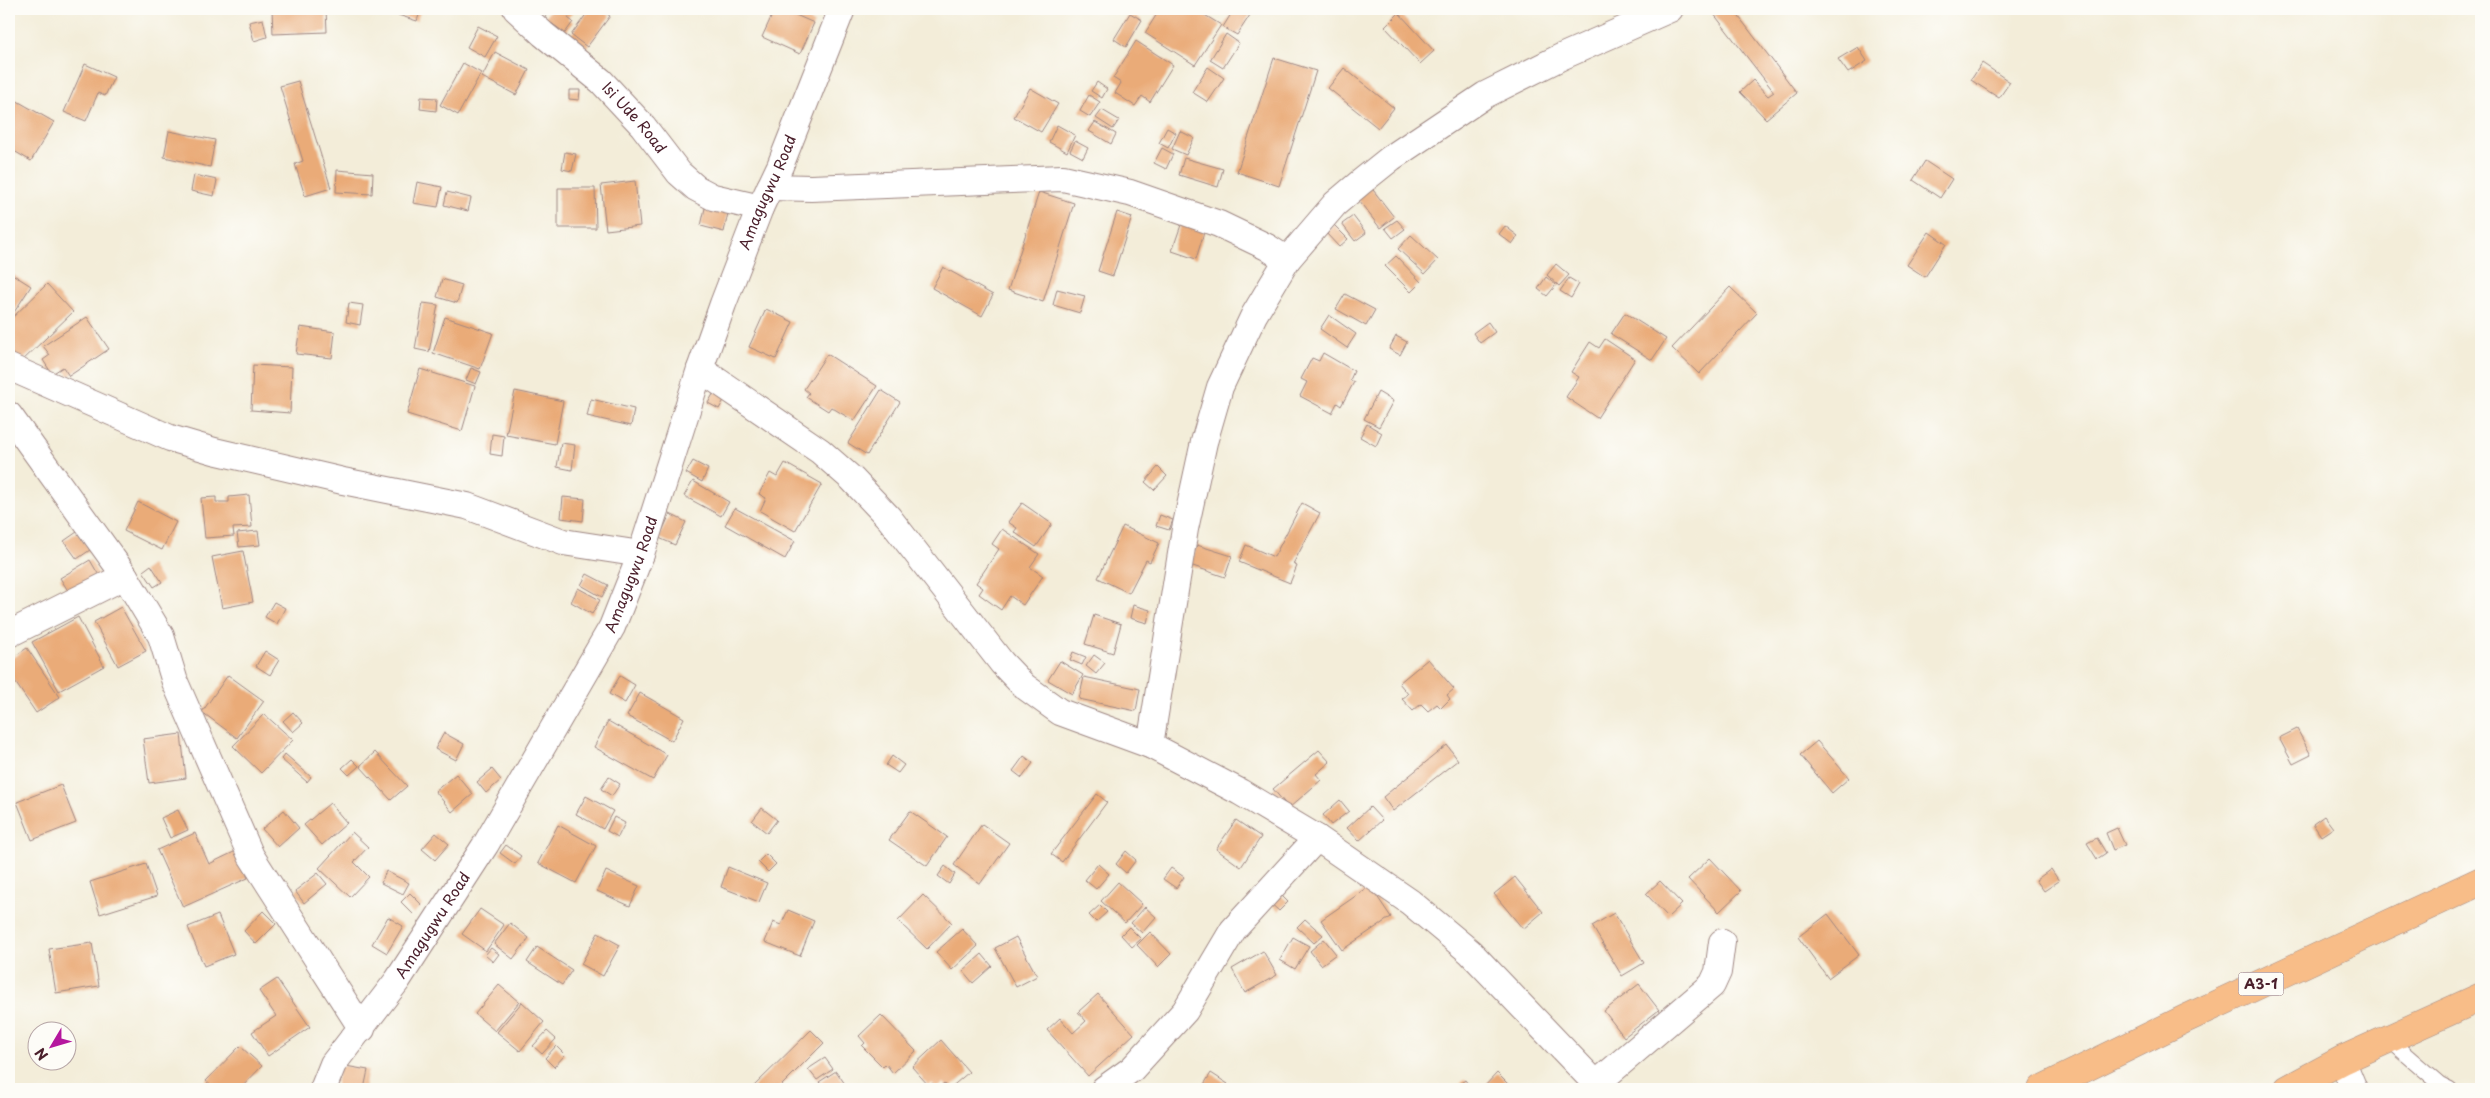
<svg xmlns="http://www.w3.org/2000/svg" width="2490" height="1098" font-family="'Playpen Sans',sans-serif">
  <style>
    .building { fill: #eaab78 }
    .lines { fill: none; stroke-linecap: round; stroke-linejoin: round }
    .lane-casing { stroke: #9e8682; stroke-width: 16 }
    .street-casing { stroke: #9e8682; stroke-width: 28 }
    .highway-casing { stroke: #9e8682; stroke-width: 29 }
    .lane { stroke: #fff; stroke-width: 14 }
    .street { stroke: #fff; stroke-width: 26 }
    .highway { stroke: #f8bd88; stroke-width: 28 }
    .labels { text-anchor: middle; stroke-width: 4; stroke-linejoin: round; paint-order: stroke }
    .shield { fill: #fdfcf7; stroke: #806168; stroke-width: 1 }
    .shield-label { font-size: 14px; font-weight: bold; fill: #4a1f2b }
    .street-label { font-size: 15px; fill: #4a1f2b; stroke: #fdfcf7 }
  </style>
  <rect width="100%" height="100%" fill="#fdfcf7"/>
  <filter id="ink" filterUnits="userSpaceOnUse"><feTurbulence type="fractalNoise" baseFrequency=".02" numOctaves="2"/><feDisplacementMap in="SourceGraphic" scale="10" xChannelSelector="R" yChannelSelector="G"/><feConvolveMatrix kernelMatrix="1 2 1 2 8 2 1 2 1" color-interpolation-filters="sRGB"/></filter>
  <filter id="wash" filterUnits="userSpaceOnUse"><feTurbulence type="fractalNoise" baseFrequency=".0096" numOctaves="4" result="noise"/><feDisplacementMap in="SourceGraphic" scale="20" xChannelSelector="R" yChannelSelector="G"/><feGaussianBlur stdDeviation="1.12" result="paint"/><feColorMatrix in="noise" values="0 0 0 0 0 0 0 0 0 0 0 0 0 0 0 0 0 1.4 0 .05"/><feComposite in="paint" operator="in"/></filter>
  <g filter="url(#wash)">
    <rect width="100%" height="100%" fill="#f3edd9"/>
    <g id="blocks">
      <g class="building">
        <polygon points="272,9 326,9 327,32 273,34"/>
        <polygon points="379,9 421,9 417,21"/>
        <polygon points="551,9 575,9 568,18 573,22 565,33 544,18"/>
        <polygon points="590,9 600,9 610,16 587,47 571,35"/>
        <polygon points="775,9 782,9 814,23 800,54 762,37"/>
        <polygon points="1160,9 1195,9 1221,25 1195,65 1145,33"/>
        <polygon points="1234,9 1247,9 1252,12 1237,35 1223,27"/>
        <polygon points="1710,9 1733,9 1797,93 1766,119 1740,92 1753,80 1768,96 1774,92"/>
        <polygon points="1130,13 1142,20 1126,47 1114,39"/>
        <polygon points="1399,13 1434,51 1420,64 1385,27"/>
        <polygon points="263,19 267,37 254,41 249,22"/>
        <polygon points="478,26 497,36 485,57 467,47"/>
        <polygon points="1226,34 1239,43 1223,68 1210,60"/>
        <polygon points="1136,41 1173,65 1150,102 1142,96 1135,106 1115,93 1121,83 1113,78"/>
        <polygon points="1858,47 1867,61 1848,73 1838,59"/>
        <polygon points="495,52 529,70 516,95 482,77"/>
        <polygon points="1274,58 1316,71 1279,186 1237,172"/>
        <polygon points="463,63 481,73 458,115 440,105"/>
        <polygon points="1982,63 2010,82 1999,98 1971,80"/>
        <polygon points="85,64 114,77 105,96 98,93 86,121 64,112"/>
        <polygon points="1208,67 1224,78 1208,102 1192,92"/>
        <polygon points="1344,68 1394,108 1378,128 1328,88"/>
        <polygon points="298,81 331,188 305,196 295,164 303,161 280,86"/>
        <polygon points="1097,82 1107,89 1102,98 1091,91"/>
        <polygon points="1030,88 1058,104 1041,132 1014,117"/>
        <polygon points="569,90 580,90 579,100 569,99"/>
        <polygon points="1089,95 1100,102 1090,117 1080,111"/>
        <polygon points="421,97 437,98 436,111 420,109"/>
        <polygon points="12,98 54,122 31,161 9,148 9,103"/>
        <polygon points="1102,110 1119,120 1113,129 1096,118"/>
        <polygon points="1095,122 1116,134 1111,144 1089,131"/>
        <polygon points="1057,125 1075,135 1067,152 1049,142"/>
        <polygon points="1167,128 1176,133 1168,148 1159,143"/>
        <polygon points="169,131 215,140 210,167 164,157"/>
        <polygon points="1180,131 1194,138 1186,155 1172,149"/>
        <polygon points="1075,141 1088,148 1083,158 1070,151"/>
        <polygon points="1162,148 1173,154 1166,169 1154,163"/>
        <polygon points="565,152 576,154 572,171 562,169"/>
        <polygon points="1184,158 1223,169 1218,187 1179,175"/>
        <polygon points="1925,161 1952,179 1940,198 1913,180"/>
        <polygon points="337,170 373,173 372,194 336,192"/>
        <polygon points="194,175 217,180 214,196 191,191"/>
        <polygon points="635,181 640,226 606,230 601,185"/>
        <polygon points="417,182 442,187 438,207 413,203"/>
        <polygon points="1370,186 1394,217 1380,228 1356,197"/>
        <polygon points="558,188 595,188 596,228 558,228"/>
        <polygon points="447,192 471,198 468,211 444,205"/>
        <polygon points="1039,192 1074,203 1043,302 1008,290"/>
        <polygon points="705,208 728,213 724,232 701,226"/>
        <polygon points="1117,212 1132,217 1113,276 1098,271"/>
        <polygon points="1353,216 1366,233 1355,241 1342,224"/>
        <polygon points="1397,220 1405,229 1393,238 1385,228"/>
        <polygon points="1182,222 1205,229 1196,259 1172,251"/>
        <polygon points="1334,225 1348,239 1339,247 1326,233"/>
        <polygon points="1505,226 1518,236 1512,244 1499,234"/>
        <polygon points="1929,232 1946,244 1925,277 1907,265"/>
        <polygon points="1411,235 1438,260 1425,274 1398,249"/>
        <polygon points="1396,256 1421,282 1411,292 1385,266"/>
        <polygon points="1556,264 1569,275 1559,286 1547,275"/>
        <polygon points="943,267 993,295 982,316 932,288"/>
        <polygon points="9,272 31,286 13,314 9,311"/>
        <polygon points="1546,277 1556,285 1547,296 1538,289"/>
        <polygon points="1569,278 1579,284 1571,298 1560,291"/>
        <polygon points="442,279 462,285 457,303 437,297"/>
        <polygon points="47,284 73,312 19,364 9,353 9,321"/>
        <polygon points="1730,287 1757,313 1699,374 1672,348"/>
        <polygon points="1057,289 1085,296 1080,313 1053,305"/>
        <polygon points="1345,294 1375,310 1366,326 1336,309"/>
        <polygon points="349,303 363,305 360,325 346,322"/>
        <polygon points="423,303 438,305 429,352 415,349"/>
        <polygon points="766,309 793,322 776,359 749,347"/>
        <polygon points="1625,313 1666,339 1652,360 1611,334"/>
        <polygon points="1329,315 1356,334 1347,348 1320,329"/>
        <polygon points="87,317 109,349 69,376 63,367 52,374 43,360 50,355 43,346"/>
        <polygon points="445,317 493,333 480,369 433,353"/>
        <polygon points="1488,322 1495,332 1480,343 1473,333"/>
        <polygon points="300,327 335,332 332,358 296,354"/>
        <polygon points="1396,336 1407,342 1400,355 1389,349"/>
        <polygon points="1605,339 1635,359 1597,418 1566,397 1579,377 1571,372 1590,342 1599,348"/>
        <polygon points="1323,353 1354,371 1350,380 1354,382 1341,406 1337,403 1332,413 1300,396 1307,382 1301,379 1312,358 1319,361"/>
        <polygon points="827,354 877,386 854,421 831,407 828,411 806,397 809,393 804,389"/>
        <polygon points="253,365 292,367 290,413 251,410"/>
        <polygon points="471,368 481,372 476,384 466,380"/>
        <polygon points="420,369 475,386 462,431 407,414"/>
        <polygon points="716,389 727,395 719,409 708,403"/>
        <polygon points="881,390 900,402 867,455 848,443"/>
        <polygon points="515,391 563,401 555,444 506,435"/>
        <polygon points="1378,392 1393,401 1379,427 1364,419"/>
        <polygon points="591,399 634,409 631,426 587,416"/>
        <polygon points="1367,424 1382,433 1376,446 1360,437"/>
        <polygon points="492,434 504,436 502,456 490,454"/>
        <polygon points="561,443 575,445 572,470 557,467"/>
        <polygon points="693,461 708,469 702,482 686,473"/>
        <polygon points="785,463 822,484 795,531 760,511 766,498 759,494 770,473 777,477"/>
        <polygon points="1158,467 1167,476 1154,490 1145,482"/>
        <polygon points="693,481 729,502 721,516 684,496"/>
        <polygon points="249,495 252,527 233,528 234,536 205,538 201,498 216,497 216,502 229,502 229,497"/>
        <polygon points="563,497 585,499 583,521 561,518"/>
        <polygon points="138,502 176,522 162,550 124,531"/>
        <polygon points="1022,503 1052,524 1036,547 1014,532 1017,528 1008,522"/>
        <polygon points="1302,503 1320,513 1293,564 1297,566 1290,583 1239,562 1246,545 1274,557"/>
        <polygon points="735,508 795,541 785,559 725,525"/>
        <polygon points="670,514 686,522 675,545 659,538"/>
        <polygon points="1160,515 1173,520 1169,530 1156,526"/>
        <polygon points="1123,526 1159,543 1150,562 1146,560 1129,593 1098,578"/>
        <polygon points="1002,529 1039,554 1030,567 1043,576 1023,605 1010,596 1001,610 979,594 983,588 976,583 999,549 992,544"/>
        <polygon points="258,531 260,545 239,547 237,533"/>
        <polygon points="77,532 90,550 77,559 64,541"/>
        <polygon points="1197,545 1232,556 1225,577 1190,565"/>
        <polygon points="243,551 253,602 222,608 212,557"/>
        <polygon points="90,560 101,579 72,597 60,578"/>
        <polygon points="151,565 162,582 154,587 143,571"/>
        <polygon points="587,574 608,585 602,597 581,585"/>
        <polygon points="578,588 600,600 592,614 571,602"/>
        <polygon points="274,602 285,608 277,624 265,617"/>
        <polygon points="1133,605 1150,610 1147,623 1130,618"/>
        <polygon points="121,607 146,651 118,666 94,622"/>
        <polygon points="1094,615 1121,624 1113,653 1085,644"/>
        <polygon points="78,617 104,666 59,691 32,642"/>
        <polygon points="27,648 60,697 36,713 9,673 9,660"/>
        <polygon points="265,651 279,660 270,675 256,666"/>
        <polygon points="1073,652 1086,657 1082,665 1070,660"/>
        <polygon points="1094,655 1105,663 1096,674 1086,666"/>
        <polygon points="1428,659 1454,689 1447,695 1450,699 1441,708 1437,704 1428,711 1421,704 1413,711 1402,699 1408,694 1399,683"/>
        <polygon points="1060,661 1083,675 1072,694 1048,680"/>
        <polygon points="228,675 264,701 237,738 202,712"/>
        <polygon points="620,676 635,685 625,703 609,694"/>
        <polygon points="1084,677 1140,689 1136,711 1079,699"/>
        <polygon points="640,693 684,718 672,741 627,716"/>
        <polygon points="293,712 303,723 293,732 283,721"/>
        <polygon points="264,714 293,740 261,773 233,746"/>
        <polygon points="608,721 667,755 653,780 594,747"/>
        <polygon points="2297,729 2311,755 2293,764 2279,738"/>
        <polygon points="444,733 464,744 456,760 435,749"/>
        <polygon points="181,734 186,778 149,783 143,739"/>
        <polygon points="1817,741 1849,778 1832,793 1800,755"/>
        <polygon points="1447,745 1458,760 1393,811 1383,797"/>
        <polygon points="1319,750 1330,762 1316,774 1321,780 1289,808 1273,789"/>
        <polygon points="375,752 407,786 391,800 360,766"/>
        <polygon points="285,754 311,777 307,782 281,759"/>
        <polygon points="892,756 904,765 898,773 886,765"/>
        <polygon points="1024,756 1033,763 1022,778 1013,771"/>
        <polygon points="352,759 359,766 349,775 342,768"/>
        <polygon points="492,769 501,780 486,793 477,782"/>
        <polygon points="456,774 473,794 452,812 435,791"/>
        <polygon points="609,777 620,784 612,796 601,789"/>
        <polygon points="61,785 76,823 32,840 17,802"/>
        <polygon points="1097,794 1107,802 1062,862 1051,854"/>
        <polygon points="586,796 613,811 603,829 576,814"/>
        <polygon points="1340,800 1349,811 1331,825 1323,815"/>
        <polygon points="330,803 347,823 322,845 304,825"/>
        <polygon points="1370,807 1382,820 1359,841 1347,828"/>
        <polygon points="762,808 777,820 767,833 752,821"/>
        <polygon points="178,810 188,830 170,838 161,818"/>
        <polygon points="284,810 299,828 278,847 262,829"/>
        <polygon points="910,811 947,837 927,866 889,840"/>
        <polygon points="2324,816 2333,828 2321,836 2313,824"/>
        <polygon points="614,817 625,823 618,837 607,831"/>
        <polygon points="1236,820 1261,837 1241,867 1216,849"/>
        <polygon points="982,824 1009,843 980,884 954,865"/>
        <polygon points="558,825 596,846 576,883 538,863"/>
        <polygon points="2117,828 2125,845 2113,850 2106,833"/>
        <polygon points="352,832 368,847 354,862 369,877 350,897 319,868"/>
        <polygon points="195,833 209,864 236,851 248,878 183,907 157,850"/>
        <polygon points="436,833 449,844 435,860 422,849"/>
        <polygon points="2097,838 2106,853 2097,859 2087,843"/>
        <polygon points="506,845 521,856 515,864 500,853"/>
        <polygon points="1126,851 1136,860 1126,873 1116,864"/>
        <polygon points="766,854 776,864 768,872 758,862"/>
        <polygon points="1710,858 1741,891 1719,912 1688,879"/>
        <polygon points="146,864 157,896 100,914 90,882"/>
        <polygon points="1098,864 1109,874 1096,889 1085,880"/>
        <polygon points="945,866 955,874 949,884 938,876"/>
        <polygon points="728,867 767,883 759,902 721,887"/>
        <polygon points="1171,868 1184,877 1176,888 1163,879"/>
        <polygon points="2051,869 2059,881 2044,891 2036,880"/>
        <polygon points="386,871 409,883 403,894 381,883"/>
        <polygon points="606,871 639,886 630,906 597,891"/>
        <polygon points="318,873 327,884 304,903 295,891"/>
        <polygon points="1515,877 1543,912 1523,929 1494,894"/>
        <polygon points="1660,881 1682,904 1668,917 1646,894"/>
        <polygon points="1118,882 1142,904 1125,923 1101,901"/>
        <polygon points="1370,886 1391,917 1342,950 1321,920"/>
        <polygon points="1277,891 1288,902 1279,911 1268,901"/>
        <polygon points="410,893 422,905 413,914 401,902"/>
        <polygon points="923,895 952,923 927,949 898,921"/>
        <polygon points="1100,905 1107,912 1096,922 1089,915"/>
        <polygon points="1145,907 1156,917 1142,933 1131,923"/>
        <polygon points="480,909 504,925 486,951 462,934"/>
        <polygon points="788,910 814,921 800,956 765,942 773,922 781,925"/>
        <polygon points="263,911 276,924 256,944 244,931"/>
        <polygon points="1614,913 1644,963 1622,976 1592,926"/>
        <polygon points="1828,914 1859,955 1828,978 1798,937"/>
        <polygon points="218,915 234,954 204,966 188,927"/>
        <polygon points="388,917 403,926 387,953 372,944"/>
        <polygon points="1305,919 1323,935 1314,943 1297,927"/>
        <polygon points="510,923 529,938 513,959 494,944"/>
        <polygon points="1129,927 1141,939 1132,947 1121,935"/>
        <polygon points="962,929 978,946 952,970 936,952"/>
        <polygon points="1150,932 1171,954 1158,967 1137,945"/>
        <polygon points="598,933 620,945 603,976 581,964"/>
        <polygon points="1016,937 1037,976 1016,987 995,948"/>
        <polygon points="1293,937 1309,946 1295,969 1280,960"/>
        <polygon points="1324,939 1336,954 1321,965 1310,951"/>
        <polygon points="92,943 99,986 56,993 49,949"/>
        <polygon points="537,947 572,970 562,985 527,962"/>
        <polygon points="491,948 499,954 493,962 485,955"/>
        <polygon points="1263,951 1277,975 1245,993 1232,969"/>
        <polygon points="982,954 992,966 973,983 963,971"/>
        <polygon points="277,979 310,1027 268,1056 252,1032 276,1016 259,991"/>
        <polygon points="1639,984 1659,1010 1624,1037 1604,1011"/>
        <polygon points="499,985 519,1002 495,1031 475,1014"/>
        <polygon points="1098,994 1134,1034 1088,1076 1047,1030 1060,1018 1073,1033 1086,1021 1078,1012"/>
        <polygon points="522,1002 544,1022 520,1051 497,1032"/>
        <polygon points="881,1015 916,1051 893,1073 886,1064 883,1067 862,1046 865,1043 859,1036"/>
        <polygon points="811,1030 824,1043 778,1089 751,1089"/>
        <polygon points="547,1031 556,1039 542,1054 533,1046"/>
        <polygon points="941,1040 969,1072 949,1089 944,1083 937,1089 932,1083 929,1086 912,1067"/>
        <polygon points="240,1046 262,1066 240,1089 215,1089 206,1081"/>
        <polygon points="556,1046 565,1055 554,1067 545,1058"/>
        <polygon points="825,1058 833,1069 817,1080 808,1069"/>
        <polygon points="340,1065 368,1070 364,1089 335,1089"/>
        <polygon points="836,1071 845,1084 837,1089 825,1089 819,1082"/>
        <polygon points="1211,1073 1228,1084 1224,1089 1208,1089 1203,1086"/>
        <polygon points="1497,1073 1513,1089 1482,1089"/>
        <polygon points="1465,1080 1472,1089 1455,1089 1454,1088"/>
      </g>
    </g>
  </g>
  <g filter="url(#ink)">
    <use href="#blocks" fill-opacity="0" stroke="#9e8682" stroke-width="1"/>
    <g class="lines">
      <g class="lane-casing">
        <polyline id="lane" points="2388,1039 2440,1084 2450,1089"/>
      </g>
      <g class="street-casing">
        <g id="street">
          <path id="s1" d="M516,9L543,34L601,81L643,126L679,173L696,188L713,197L760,208"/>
          <polyline points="770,187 811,188 1063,178 1130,193 1219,224 1267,247 1287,260"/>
          <polyline points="9,367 170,438 214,451 343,481 467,506 563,542 641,554"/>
          <polyline points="700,369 820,451 852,479 889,518 1002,663 1024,686 1060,712 1150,745 1240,792 1317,838 1410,902 1470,952 1601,1089"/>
          <polyline points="9,415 125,576 161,636 175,682 251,856 362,1029"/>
          <polyline points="9,634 125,576"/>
          <polyline points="1150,745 1185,529 1204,442 1220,387 1254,315 1287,260 1335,204 1361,182 1391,158 1485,95 1561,57 1670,9"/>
          <polyline points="2342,1060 2354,1089"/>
          <polyline points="1596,1084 1712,985 1718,972 1722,942"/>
          <path id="s2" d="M323,1089L333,1064L397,981L486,844L612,627L641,554L700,369L723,304L760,208L780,166L842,9"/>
          <polyline points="1104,1089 1132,1069 1185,1011 1233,930 1317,838"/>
        </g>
      </g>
      <g class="highway-casing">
        <g id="highway">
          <polyline points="2042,1089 2185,1019 2481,881"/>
          <polyline points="2288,1089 2342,1060 2481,997"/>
        </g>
      </g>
      <use href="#lane" class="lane"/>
      <use href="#street" class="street"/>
      <use href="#highway" class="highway"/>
    </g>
  </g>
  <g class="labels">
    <rect class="shield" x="2238.5" y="972.5" width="45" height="23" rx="4"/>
    <g class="shield-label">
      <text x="2261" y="989">A3-1</text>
    </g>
    <g class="street-label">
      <text dy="5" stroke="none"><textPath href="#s1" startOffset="161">Isi Ude Road</textPath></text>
      <text dy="5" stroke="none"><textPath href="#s2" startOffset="1008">Amagugwu Road</textPath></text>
      <text dy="5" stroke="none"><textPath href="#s2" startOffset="602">Amagugwu Road</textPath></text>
      <text dy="5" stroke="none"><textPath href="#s2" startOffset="198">Amagugwu Road</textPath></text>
    </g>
  </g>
  <rect width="2490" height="1098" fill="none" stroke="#fdfcf7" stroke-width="30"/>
  <g transform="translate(52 1046) rotate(232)"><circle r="24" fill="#fdfcf7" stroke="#b5a4a5"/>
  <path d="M0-4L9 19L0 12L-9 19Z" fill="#b5179e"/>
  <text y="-8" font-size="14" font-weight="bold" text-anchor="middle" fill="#4a1f2b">N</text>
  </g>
</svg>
